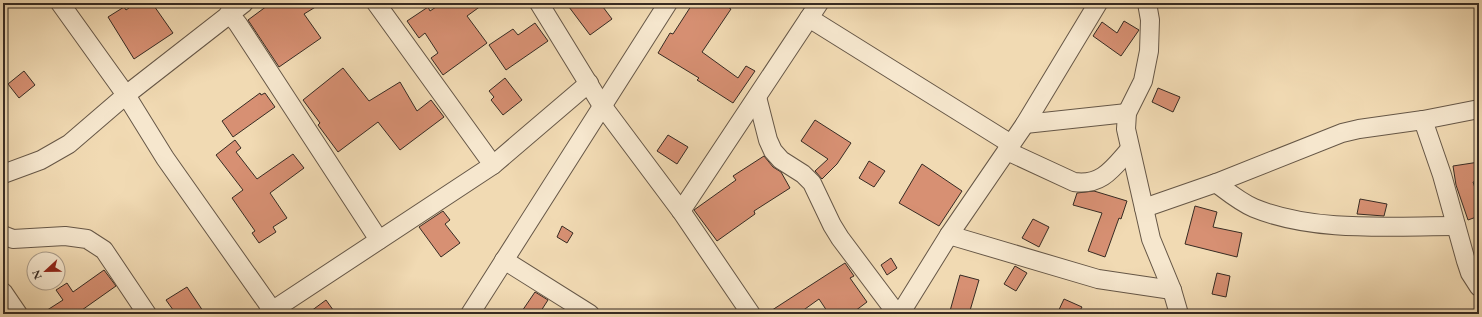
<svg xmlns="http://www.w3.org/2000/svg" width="1482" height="317" font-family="'EB Garamond',serif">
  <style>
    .building { fill: #d79073; stroke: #372b23 }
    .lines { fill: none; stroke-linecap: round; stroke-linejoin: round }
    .minor-casing { stroke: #665747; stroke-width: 20 }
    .minor { stroke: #f6e7ce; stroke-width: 18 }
  </style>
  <rect width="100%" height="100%" fill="#f1dab3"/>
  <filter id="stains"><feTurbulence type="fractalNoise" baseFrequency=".005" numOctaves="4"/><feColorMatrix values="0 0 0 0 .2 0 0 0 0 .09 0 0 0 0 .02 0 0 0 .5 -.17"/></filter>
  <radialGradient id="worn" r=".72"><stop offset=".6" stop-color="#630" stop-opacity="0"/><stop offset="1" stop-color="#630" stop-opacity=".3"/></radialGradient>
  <g class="building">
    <polygon points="136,3 152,3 173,33 134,59 108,17 124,7 126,10"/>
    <polygon points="271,3 322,3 304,14 321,38 279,67 248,20"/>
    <polygon points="442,3 485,3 467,16 487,43 443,75 431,58 438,53 425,33 419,38 407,21 428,7 430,11"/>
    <polygon points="566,3 600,3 612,19 590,35"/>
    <polygon points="693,3 721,3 731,9 702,52 738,78 746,66 755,71 733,103 697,80 699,78 658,53 670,33 673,34"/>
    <polygon points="1124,21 1139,30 1121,56 1093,36 1102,22 1117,33"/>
    <polygon points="535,23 548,41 506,70 489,45 513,29 518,35"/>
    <polygon points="343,68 369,101 400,82 417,111 431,100 444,117 400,150 378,122 338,152 318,125 320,123 303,100"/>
    <polygon points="24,71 35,85 19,98 8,84"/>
    <polygon points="505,78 522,100 503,115 491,100 494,97 489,91"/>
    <polygon points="1158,88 1180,97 1173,112 1152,102"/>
    <polygon points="260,93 261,95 265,93 275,107 233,137 222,121"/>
    <polygon points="815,120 851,143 837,164 822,179 815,171 828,159 801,141"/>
    <polygon points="668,135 688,147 677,164 657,151"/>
    <polygon points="235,140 241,148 236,152 257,179 293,154 304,168 270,193 287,218 273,227 276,232 259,243 252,233 255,231 232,198 243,190 216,155"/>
    <polygon points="764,156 773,167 781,172 790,188 754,211 755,214 717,241 694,210 736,180 733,176"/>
    <polygon points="869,161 885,171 874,187 859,178"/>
    <polygon points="1479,162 1479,181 1473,182 1479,200 1479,216 1468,220 1456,185 1453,166"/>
    <polygon points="922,164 962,191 939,226 899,203"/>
    <polygon points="1094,191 1127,201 1121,219 1119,218 1105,257 1088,251 1102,213 1073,205 1077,193"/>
    <polygon points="1360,199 1387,204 1384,216 1357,214"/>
    <polygon points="1195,206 1217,212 1213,227 1242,233 1237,257 1185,244"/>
    <polygon points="443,211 450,220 445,224 460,243 441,257 419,227"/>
    <polygon points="1033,219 1049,227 1039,247 1022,238"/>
    <polygon points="562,226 573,233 567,243 557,237"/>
    <polygon points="891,258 897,268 887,275 881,265"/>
    <polygon points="845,263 854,276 850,278 867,302 851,314 829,314 819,299 798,314 766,314"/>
    <polygon points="1015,266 1027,273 1016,291 1004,284"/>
    <polygon points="104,270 116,286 82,310 85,314 41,314 63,300 56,290 67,283 73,292"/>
    <polygon points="1217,273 1230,276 1226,297 1212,294"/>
    <polygon points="960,275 979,280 969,314 950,311"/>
    <polygon points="187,287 205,314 176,314 166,300"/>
    <polygon points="535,292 548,300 539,314 520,314"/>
    <polygon points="1064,299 1082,307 1078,314 1057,314"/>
    <polygon points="326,300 336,314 307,314"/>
  </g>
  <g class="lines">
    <g class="minor-casing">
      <g id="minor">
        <polyline points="60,3 126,95 165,158 275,314"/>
        <polyline points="376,3 493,165"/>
        <polyline points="539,3 601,104 681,211 751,314"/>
        <polyline points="1147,3 1150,20 1149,51 1143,81 1127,113 1126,129 1151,239 1172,290 1179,314"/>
        <polyline points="229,13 238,24 379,240"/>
        <polyline points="809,18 1011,144"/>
        <polyline points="757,97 768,140 773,151 781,160 803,174 812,183 832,225 840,238 897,314"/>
        <polyline points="1423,120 1442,175 1466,261 1470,273 1479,287"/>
        <polyline points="1025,124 1127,113"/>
        <path d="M1007,151L1074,182C1102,186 1113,168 1130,149"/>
        <polyline points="3,174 41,160 69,144 126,95 244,3"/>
        <path d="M1216,183C1228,192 1240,202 1254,208C1315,233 1392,226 1456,226"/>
        <polyline points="1144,208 1216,183 1342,133 1359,129 1423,120 1479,109"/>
        <polyline points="681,211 819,3"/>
        <polyline points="3,235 13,239 65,236 87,239 104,250 147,314"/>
        <polyline points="949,235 1098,279 1172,290"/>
        <polyline points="504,260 590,314"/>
        <polyline points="3,292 18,314"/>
        <polyline points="267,314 493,165 589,83"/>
        <polyline points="470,314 668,3"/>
        <polyline points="900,314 949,235 1025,124 1098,3"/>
      </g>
    </g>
    <use href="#minor" class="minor"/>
  </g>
  <rect width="1482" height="317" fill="none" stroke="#f1dab3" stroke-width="16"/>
  <rect x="4" y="4" width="1474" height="309" fill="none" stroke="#372b23" stroke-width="2"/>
  <rect x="8" y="8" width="1466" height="301" fill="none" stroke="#372b23"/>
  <g transform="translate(46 271) rotate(248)"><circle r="19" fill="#f6e7ce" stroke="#aa9c8a"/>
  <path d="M0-3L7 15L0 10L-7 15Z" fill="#8f2418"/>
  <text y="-6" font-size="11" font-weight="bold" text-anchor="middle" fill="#372b23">N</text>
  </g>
  <rect width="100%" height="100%" filter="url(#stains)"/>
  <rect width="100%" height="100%" fill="url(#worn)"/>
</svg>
